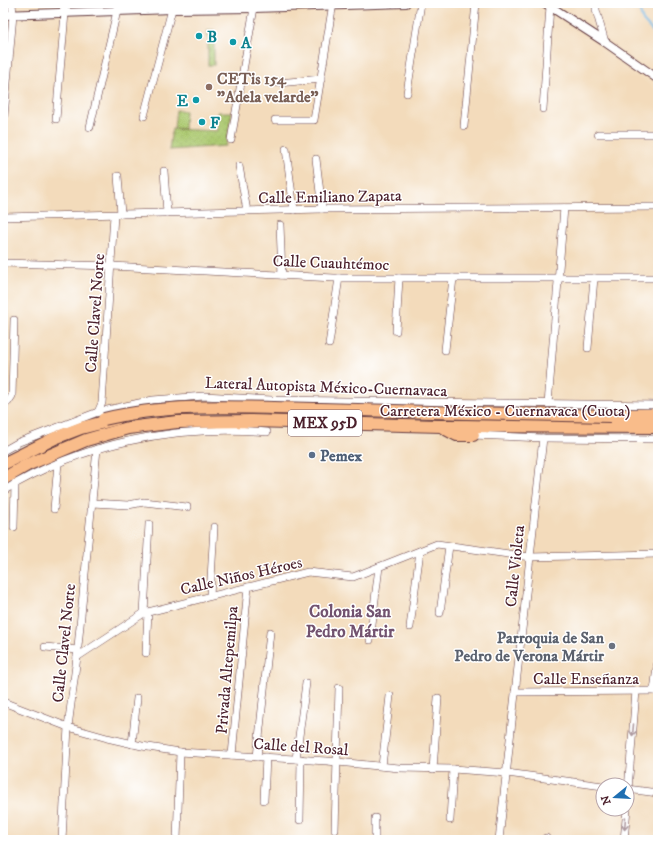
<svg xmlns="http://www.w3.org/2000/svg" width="661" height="843" font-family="'IM FELL DW Pica',serif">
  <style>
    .grass { fill: url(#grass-dots); stroke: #7b744e }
    .pitch { fill: #acc970; stroke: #7b744e }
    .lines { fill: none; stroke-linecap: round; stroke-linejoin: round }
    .stream { stroke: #71bbea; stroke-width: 2 }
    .minor-casing { stroke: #633b41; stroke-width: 8 }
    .tertiary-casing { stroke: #633b41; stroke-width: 10 }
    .motorway-casing { stroke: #633b41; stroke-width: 14 }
    .minor { stroke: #fff; stroke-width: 7 }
    .tertiary { stroke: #fff; stroke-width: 8 }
    .motorway { stroke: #f9bc8a; stroke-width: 12 }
    .motorway-bridge-casing { stroke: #633b41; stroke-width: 14; stroke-linecap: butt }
    .motorway-bridge { stroke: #f9bc8a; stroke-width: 12 }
    .oneway { stroke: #ae9aa0 }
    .culture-dot { fill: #0f9aa8; stroke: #fff; stroke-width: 1.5 }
    .education-dot { fill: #8d6e63; stroke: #fff; stroke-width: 1.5 }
    .service-dot { fill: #5c6f8a; stroke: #fff; stroke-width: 1.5 }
    .worship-dot { fill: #6b7280; stroke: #fff; stroke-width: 1.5 }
    .labels { text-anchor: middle; stroke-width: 3; stroke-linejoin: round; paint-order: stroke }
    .shield { fill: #fff; stroke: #80626b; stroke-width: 1 }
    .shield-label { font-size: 15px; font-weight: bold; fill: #4a1f2b }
    .culture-label { font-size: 16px; font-weight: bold; fill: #0d838f; stroke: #fff; text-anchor: start }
    .education-label { font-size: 16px; font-weight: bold; fill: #785e54; stroke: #fff; text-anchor: start }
    .street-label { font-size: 16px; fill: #4a1f2b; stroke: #fff }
    .service-label { font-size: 16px; font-weight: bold; fill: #4e5e75; stroke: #fff; text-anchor: start }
    .worship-label { font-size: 16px; font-weight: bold; fill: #5b616d; stroke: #fff; text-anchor: end }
    .neighbourhood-label { font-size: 17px; font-weight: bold; fill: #72526f; stroke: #fff }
  </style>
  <defs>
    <pattern id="grass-dots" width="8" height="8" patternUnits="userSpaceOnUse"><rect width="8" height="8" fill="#acc970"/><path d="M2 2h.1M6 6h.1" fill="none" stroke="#96ac61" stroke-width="1.8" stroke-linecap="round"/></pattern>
  </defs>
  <rect width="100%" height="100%" fill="#fff"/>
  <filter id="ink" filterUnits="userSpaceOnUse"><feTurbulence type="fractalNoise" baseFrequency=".025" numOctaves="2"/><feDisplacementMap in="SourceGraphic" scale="8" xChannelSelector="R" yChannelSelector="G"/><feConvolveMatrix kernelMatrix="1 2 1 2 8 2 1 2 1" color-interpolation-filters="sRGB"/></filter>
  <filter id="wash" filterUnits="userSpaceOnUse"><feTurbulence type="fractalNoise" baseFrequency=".012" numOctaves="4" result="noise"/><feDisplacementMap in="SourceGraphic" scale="16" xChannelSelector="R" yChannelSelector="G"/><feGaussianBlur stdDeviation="0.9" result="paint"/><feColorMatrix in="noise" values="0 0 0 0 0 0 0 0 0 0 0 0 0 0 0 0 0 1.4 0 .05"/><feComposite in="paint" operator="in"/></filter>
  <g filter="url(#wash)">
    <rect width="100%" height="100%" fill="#f3dbbb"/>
    <g class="grass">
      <rect x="208" y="30" width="6" height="35"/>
      <polygon points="218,112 232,112 226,146 169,150 172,129 218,131"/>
    </g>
    <polygon class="pitch" points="176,110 185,111 184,129 174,128"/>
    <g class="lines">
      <polyline class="stream" points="637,3 643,21 658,37"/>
    </g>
  </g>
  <g filter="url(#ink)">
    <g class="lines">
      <g class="minor-casing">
        <g id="minor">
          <polyline points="596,3 596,10 605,42"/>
          <polyline points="278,83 321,79"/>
          <polyline points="407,93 421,3"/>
          <polyline points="543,109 550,6"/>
          <polyline points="144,116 172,9 172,3"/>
          <polyline points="56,119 65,13 64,3"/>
          <polyline points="275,120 314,120 333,3"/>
          <polyline points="464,126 476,3"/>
          <polyline points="90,127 117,11 117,3"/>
          <polyline points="3,128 13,15 12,3"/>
          <polyline points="598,134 658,134"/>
          <polyline points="231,140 254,8"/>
          <polyline points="286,149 294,210"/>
          <polyline points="316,159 322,209"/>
          <polyline points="239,166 247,211"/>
          <polyline points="164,171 167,213"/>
          <polyline points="118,176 121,214"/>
          <polyline points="3,217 322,209 658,207"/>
          <polyline points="280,225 282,275"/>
          <polyline points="3,263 112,266 334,278 658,278"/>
          <polyline points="396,331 399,278"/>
          <polyline points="329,344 339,278"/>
          <polyline points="588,348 594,278"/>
          <polyline points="445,350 453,278"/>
          <polyline points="3,402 8,402 12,396 14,320"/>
          <polyline points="548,404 564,208"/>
          <polyline points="98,412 102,403 114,215"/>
          <polyline points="473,435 543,438 658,439"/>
          <polyline points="3,451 19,442 98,412 153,400 204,396 272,400 658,405"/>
          <path d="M3,491C81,443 177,424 267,432"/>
          <polyline points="92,503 128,505 144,502 187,507"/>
          <polyline points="54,509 58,463"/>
          <polyline points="14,527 15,483"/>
          <polyline points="210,596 214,527"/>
          <polyline points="144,613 149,524"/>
          <polyline points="440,613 449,546"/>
          <polyline points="410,627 420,551"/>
          <polyline points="370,640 379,567"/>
          <polyline points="45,647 78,650"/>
          <polyline points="146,653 148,612"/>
          <polyline points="77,657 144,613 308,572 353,577 437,544 530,557 658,554"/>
          <polyline points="654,691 658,659"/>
          <polyline points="515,692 658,691"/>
          <polyline points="3,702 68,727 107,738 142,746 180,752 327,761 399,768 453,769 507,773 603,786"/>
          <polyline points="132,744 137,698"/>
          <polyline points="232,755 248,587"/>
          <polyline points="257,757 270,632"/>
          <polyline points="296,759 306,683"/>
          <polyline points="382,766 390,696"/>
          <polyline points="433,770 438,698"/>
          <polyline points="627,789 658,793"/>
          <polyline points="264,800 266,757"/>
          <polyline points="627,802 636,691"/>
          <polyline points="300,820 301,759"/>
          <polyline points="450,820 453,769"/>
          <polyline points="335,830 339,688"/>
          <polyline points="546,838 546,840"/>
          <polyline points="62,840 68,727 77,657 97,449"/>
          <polyline points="177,840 180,752"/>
          <polyline points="375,840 375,818"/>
          <polyline points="499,840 543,438"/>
          <polyline points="624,840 627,809"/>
        </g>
      </g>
      <g class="tertiary-casing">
        <g id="tertiary">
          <polyline points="545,3 605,42 658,79"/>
          <polyline points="3,15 172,9 254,8 406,3"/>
        </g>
      </g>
      <g class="motorway-casing">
        <g id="motorway">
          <polyline points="601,415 658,415"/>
          <polyline points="444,428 457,435 473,435"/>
          <polyline points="3,464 55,438 81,428 116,419"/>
          <polyline points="3,479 27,465 86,440 128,428 177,422 251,421 441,426 658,427"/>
        </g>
      </g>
      <use href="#minor" class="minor"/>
      <use href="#tertiary" class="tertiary"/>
      <use href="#motorway" class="motorway"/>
      <g class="motorway-bridge-casing">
        <path id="motorway-bridge" d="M104,419C173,402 250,408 321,409C418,412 514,414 611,416"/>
      </g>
      <use href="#motorway-bridge" class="motorway-bridge"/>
    </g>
    <defs><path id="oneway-shaft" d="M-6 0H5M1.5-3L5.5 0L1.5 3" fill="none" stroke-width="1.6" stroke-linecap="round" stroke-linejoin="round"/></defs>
    <g class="oneway">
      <use href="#oneway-shaft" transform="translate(633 730) rotate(95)"/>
      <use href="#oneway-shaft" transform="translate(625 824) rotate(94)"/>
    </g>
  </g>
  <g class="culture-dot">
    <circle cx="199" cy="36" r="4"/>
    <circle cx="233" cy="42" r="4"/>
    <circle cx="196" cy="100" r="4"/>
    <circle cx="202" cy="122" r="4"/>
  </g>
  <circle class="education-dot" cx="209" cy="87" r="4"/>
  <circle class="service-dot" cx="312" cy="455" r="4"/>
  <circle class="worship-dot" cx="612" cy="646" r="4"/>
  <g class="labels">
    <rect class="shield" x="288" y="410" width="74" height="26" rx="3"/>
    <g class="shield-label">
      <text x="325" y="428">MEX 95D</text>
    </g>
    <g class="culture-label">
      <text x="207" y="42">B</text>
      <text x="241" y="48">A</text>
      <text x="188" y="106" text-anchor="end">E</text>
      <text x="210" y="128">F</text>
    </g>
    <g class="education-label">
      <text x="217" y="84">CETis 154<tspan x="217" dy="18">"Adela velarde"</tspan></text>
    </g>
    <g class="street-label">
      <text transform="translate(330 196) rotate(-1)" y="6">Calle Emiliano Zapata</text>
      <text transform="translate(331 262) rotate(2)" y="6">Calle Cuauhtémoc</text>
      <text transform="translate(94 313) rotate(-86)" y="6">Calle Clavel Norte</text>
      <text transform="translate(326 386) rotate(2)" y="6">Lateral Autopista México-Cuernavaca</text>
      <text x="505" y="416">Carretera México - Cuernavaca (Cuota)</text>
      <text transform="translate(514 566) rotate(-84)" y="6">Calle Violeta</text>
      <text transform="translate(241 575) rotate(-13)" y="6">Calle Niños Héroes</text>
      <text transform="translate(63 643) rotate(-84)" y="6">Calle Clavel Norte</text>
      <text transform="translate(226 670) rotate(-85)" y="6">Privada Altepemilpa</text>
      <text x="586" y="684">Calle Enseñanza</text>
      <text transform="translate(301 746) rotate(4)" y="6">Calle del Rosal</text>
    </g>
    <g class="service-label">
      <text x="320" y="461">Pemex</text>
    </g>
    <g class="worship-label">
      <text x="604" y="643">Parroquia de San<tspan x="604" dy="18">Pedro de Verona Mártir</tspan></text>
    </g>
    <g class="neighbourhood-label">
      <text x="350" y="617">Colonia San<tspan x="350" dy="20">Pedro Mártir</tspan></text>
    </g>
  </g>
  <rect width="661" height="843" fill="none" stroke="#fff" stroke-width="16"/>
  <g transform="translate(615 797) rotate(252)"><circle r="19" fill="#ffffff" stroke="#b7a5aa"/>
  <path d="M0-3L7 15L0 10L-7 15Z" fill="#1f6fb2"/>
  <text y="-6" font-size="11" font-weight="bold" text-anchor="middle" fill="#4a1f2b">N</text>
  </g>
</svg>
